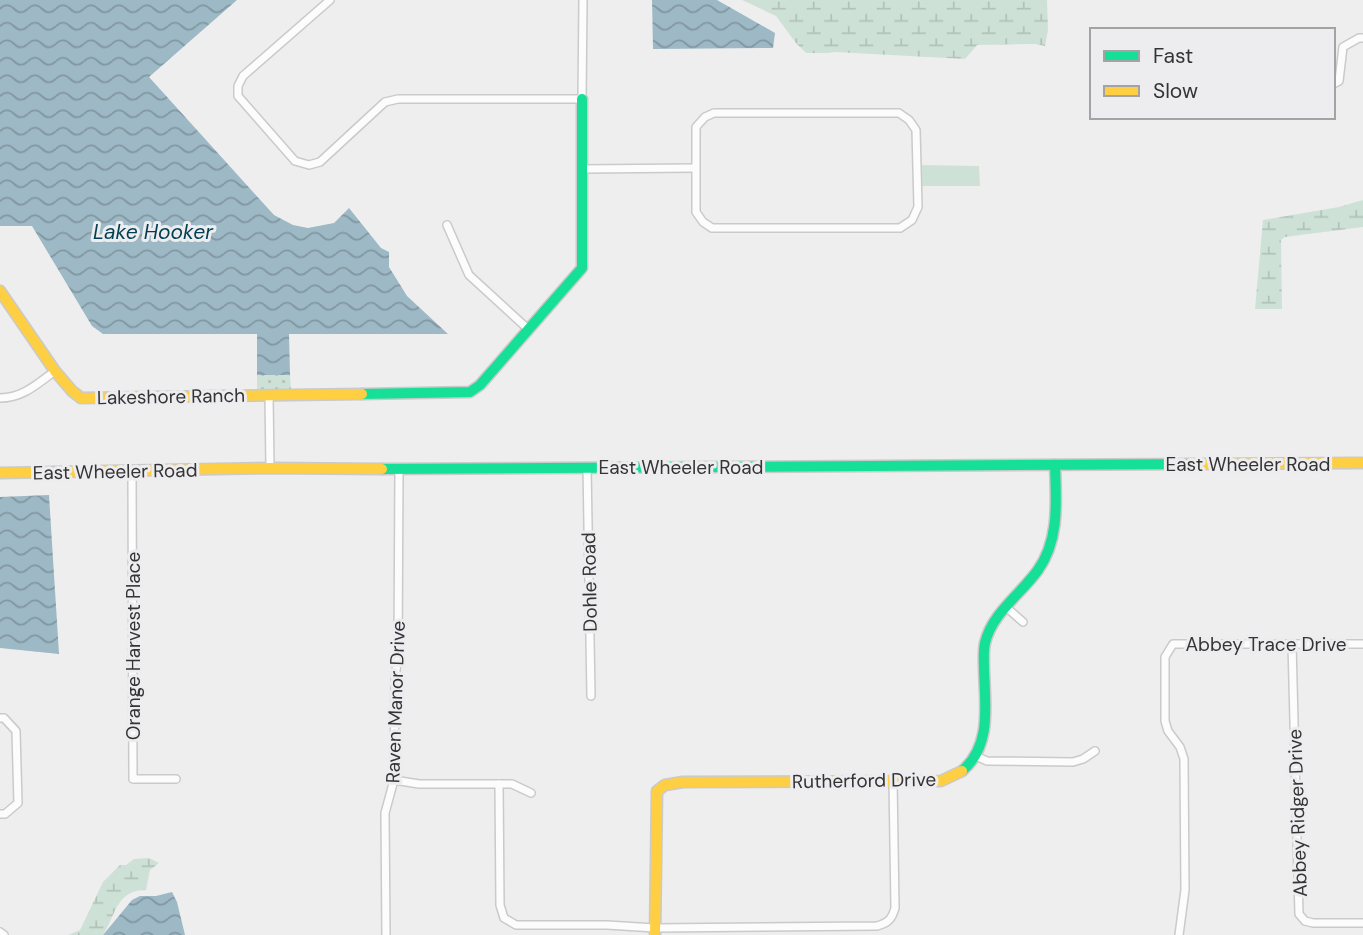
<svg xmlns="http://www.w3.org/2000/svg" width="1363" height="935" font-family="'DM Sans',sans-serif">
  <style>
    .grass { fill: url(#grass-dots) }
    .wetland { fill: url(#wetland-marsh) }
    .green { fill: #cee1d7 }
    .water { fill: url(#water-waves) }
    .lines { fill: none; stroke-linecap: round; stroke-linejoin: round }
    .street-casing { stroke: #cacaca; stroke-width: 10 }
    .fast-casing { stroke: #cacaca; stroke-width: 13 }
    .slow-casing { stroke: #cacaca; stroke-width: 13 }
    .street { stroke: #fcfcfd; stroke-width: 7 }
    .fast { stroke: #16e098; stroke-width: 10 }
    .slow { stroke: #ffcf43; stroke-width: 10 }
    .labels { text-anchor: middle; stroke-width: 6; stroke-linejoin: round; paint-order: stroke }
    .street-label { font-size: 19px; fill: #343435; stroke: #ededf0 }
    .water-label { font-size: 21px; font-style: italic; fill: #013e51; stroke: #ededf0 }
  </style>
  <defs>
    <pattern id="grass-dots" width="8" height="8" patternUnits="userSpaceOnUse" patternTransform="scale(1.75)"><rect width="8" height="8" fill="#cee1d7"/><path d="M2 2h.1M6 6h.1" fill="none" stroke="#b2c2b9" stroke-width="1.8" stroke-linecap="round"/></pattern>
    <pattern id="wetland-marsh" width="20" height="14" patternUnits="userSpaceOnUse" patternTransform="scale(1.75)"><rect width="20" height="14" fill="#cee1d7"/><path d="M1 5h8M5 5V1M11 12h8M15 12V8" fill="none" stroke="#b2c2b9"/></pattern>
    <pattern id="water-waves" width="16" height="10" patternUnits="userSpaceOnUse" patternTransform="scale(1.75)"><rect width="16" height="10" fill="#9db9c5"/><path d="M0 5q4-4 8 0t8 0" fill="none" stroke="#8197a1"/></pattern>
  </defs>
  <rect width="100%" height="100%" fill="#eeeeef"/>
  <polygon class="grass" points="257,375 290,375 291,389 257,389"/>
  <g class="wetland">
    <polygon points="742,0 1047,0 1048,30 1045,46 1036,44 977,45 965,59 835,52 828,53 806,53 796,43 776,16"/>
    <polygon points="1363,200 1363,227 1285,237 1281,240 1282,309 1255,309 1263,220 1339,207"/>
    <path d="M149,858L159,863L150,870L146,890C116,890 116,915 103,935H68L80,930L103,882L120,865H126L134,859Z"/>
  </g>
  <polygon class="green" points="920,165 979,166 980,186 919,186"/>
  <g class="water">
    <polygon points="0,0 237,0 149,77 274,215 293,225 308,228 334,223 349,208 381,248 389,252 389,267 407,296 448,334 289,334 290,375 257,375 257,334 103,334 92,326 32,226 0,226"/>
    <polygon points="652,0 717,0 775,33 773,48 653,49"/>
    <polygon points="49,495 59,654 0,648 0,497"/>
    <polygon points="172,892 177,902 185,935 103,935 132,900 140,896 156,896"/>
  </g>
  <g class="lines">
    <g class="street-casing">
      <g id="street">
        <polyline points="330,0 243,76 238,86 238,96 295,161 309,165 320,162 385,102 398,99 582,99 583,0"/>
        <polyline points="1333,84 1339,81 1343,47 1359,38 1363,38"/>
        <polygon points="714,113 899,113 909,120 916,130 918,207 912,220 900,228 712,228 703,222 696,212 696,127 705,117"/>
        <polyline points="583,169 695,168"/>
        <polyline points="447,225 469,275 528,329"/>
        <polyline points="269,395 270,468"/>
        <path d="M0,398C23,398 37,384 55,371"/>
        <polyline points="587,467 591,696"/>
        <polyline points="132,471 133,779 176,779"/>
        <polyline points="1006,607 1023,622"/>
        <polyline points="1292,644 1299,914 1305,921 1313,923 1363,923"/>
        <polyline points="0,718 4,718 16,731 18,803 5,814 0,814"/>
        <polyline points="978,757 987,761 1073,762 1083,759 1095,751"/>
        <polyline points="394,780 419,784 512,784 531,793"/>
        <path d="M499,784L500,905L504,918L516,925H607L655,928L877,926C888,923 892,919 895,908L893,780"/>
        <polyline points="0,932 4,935"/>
        <polyline points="386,935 385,813 394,780 395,680 398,652 399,469"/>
        <polyline points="1179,935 1185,890 1184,759 1180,747 1168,731 1165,721 1165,657 1173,644 1363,644"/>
      </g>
    </g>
    <g class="fast-casing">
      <g id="fast">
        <polyline points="362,394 470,392 480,385 582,268 582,99"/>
        <polyline points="382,469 1198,464"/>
        <path d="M962,771C992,746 985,705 984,670C984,661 983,652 985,643C992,613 1021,594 1038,570C1060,539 1056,500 1055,465"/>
      </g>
    </g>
    <g class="slow-casing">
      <g id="slow">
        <polyline points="0,291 55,371 72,391 81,398 362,394"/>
        <polyline points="1198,464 1363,463"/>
        <polyline points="0,473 270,468 382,469"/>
        <polyline points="655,935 657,791 665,785 683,782 941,781 962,771"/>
      </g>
    </g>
    <use href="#street" class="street"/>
    <use href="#fast" class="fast"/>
    <use href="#slow" class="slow"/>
  </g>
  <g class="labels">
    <g class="street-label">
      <text transform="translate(171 396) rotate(-1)" y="7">Lakeshore Ranch</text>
      <text x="1248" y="471">East Wheeler Road</text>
      <text x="681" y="474">East Wheeler Road</text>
      <text transform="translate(115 471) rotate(-1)" y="7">East Wheeler Road</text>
      <text transform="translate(589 582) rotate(-91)" y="7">Dohle Road</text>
      <text x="1266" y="651">Abbey Trace Drive</text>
      <text transform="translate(133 646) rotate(-90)" y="7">Orange Harvest Place</text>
      <text transform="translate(395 702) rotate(-88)" y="7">Raven Manor Drive</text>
      <text transform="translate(864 780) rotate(-1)" y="7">Rutherford Drive</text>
      <text transform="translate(1297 813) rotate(-92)" y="7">Abbey Ridger Drive</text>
    </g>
    <g class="water-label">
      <text x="153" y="239">Lake Hooker</text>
    </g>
  </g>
  <rect x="1090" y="28" width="245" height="91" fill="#ededf0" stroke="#a3a3a5" stroke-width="2"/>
  <rect x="1104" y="51" width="35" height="10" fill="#16e098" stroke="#a3a3a5" stroke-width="2"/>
  <text x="1153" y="63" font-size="21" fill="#343435">Fast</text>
  <rect x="1104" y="86" width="35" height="10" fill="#ffcf43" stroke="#a3a3a5" stroke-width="2"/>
  <text x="1153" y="98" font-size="21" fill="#343435">Slow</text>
</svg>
